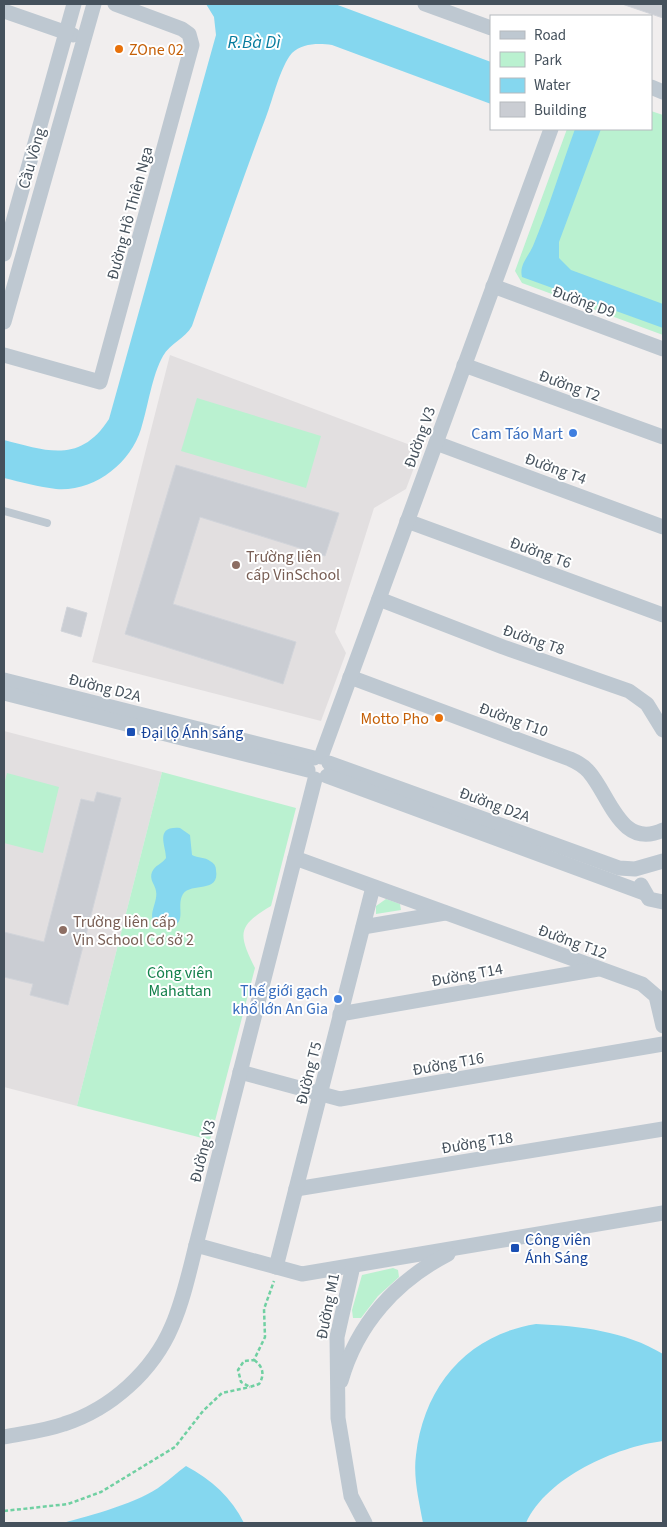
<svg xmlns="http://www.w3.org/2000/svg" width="667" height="1527" font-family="'Source Sans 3',sans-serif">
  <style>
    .education { fill: #e2dfe0 }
    .green { fill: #baf1d0 }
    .water { fill: #85d7ef }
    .building { fill: #cacdd3; stroke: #d1d4da }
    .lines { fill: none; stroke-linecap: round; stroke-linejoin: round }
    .path { stroke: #70d0a2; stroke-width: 2.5; stroke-dasharray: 4 2.5; stroke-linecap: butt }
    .service { stroke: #bec8d1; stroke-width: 8 }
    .minor { stroke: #bec8d1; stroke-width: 15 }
    .food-dot { fill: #e8710a; stroke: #fff; stroke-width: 2 }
    .shop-dot { fill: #3f7fe0; stroke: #fff; stroke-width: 2 }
    .education-dot { fill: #8d6e63; stroke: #fff; stroke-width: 2 }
    .transit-dot { fill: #1a4fb4; stroke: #fff; stroke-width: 2 }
    .labels { text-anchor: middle; stroke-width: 4; stroke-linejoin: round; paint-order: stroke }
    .food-label { font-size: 16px; fill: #c56008; stroke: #fff; text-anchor: start }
    .street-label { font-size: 16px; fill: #45515c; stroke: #fff }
    .shop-label { font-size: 16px; fill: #366cbe; stroke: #fff; text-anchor: end }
    .education-label { font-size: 16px; fill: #785e54; stroke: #fff; text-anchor: start }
    .transit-label { font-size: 16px; fill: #164399; stroke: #fff; text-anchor: start }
    .park-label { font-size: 16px; fill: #13804b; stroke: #fff }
    .water-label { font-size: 18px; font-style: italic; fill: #077c9e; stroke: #fff }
  </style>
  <rect width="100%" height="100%" fill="#f1eeee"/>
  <g class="education">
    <polygon points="170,355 421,449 406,489 374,508 335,632 346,653 321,721 92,662"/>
    <polygon points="4,731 162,772 77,1106 4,1087"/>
  </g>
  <g class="green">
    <polygon points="651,111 663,115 663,335 522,283 515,271 567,129 651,129"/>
    <polygon points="197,398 321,436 306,488 181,451"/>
    <path d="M162,772L296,808L271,906C237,926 238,934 255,968L210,1140L77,1106Z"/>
    <polygon points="7,773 59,787 43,853 4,843 4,785"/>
    <polygon points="386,899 400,904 401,910 376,914 376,906"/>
    <polygon points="393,1268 398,1270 399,1277 378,1296 361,1318 353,1318 352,1310 362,1275"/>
  </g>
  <g class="water">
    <path d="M206,4H335L491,62V104L332,45C319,43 302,43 292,53C280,67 273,99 266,117C240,186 216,256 192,326C185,339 170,343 163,356C152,375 148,407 141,429C130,464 94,492 56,489C39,487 21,482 4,478V440C47,451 80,464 109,419L216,35L214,17Z"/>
    <path d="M575,129H601L559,242V258L571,270L663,304V328L522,277C519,265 528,257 533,246C549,208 561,167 575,129Z"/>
    <path d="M180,828L190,835L192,855C198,858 205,857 210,861C214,863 216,866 216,870C220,894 191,882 183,894C175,907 190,925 166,928C140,922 159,905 156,891C155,884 149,880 152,872C155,865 162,864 166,858C166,846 154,826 180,828Z"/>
    <path d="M536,1324C580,1326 625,1331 663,1354V1441C616,1447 547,1477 526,1523H423C419,1501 413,1477 416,1455C424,1386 467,1335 536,1324Z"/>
    <path d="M186,1466C211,1479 232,1498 244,1523H63C89,1516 141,1502 162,1485C171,1479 177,1472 186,1466Z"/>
  </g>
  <g class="building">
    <polygon points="622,4 663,4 663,18"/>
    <polygon points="176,465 339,513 325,556 200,517 173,604 296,642 283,684 125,634"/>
    <polygon points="67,607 87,613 81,637 61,631"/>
    <polygon points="97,792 121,798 68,1005 30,995 33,984 4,977 4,932 44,942 81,799 94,802"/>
  </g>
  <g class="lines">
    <g class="path">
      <path d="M254,1360C263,1366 265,1375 259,1384L250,1387L241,1382L238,1370L244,1361L254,1360L265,1337L264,1309L274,1281"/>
      <polyline points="4,1511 68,1504 101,1492 175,1447 203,1411 222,1393 250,1387"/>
    </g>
    <polyline class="service" points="4,511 47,523"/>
    <g class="minor">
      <polyline points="425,4 491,28"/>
      <polyline points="4,11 73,35"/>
      <polyline points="651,87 663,92"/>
      <polyline points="4,254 74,4"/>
      <polyline points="493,286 663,349"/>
      <polyline points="4,322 94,4"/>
      <polyline points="4,355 100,382 192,45 189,34 182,29 115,4"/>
      <polyline points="464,365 663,437"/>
      <polyline points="436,443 663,527"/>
      <polyline points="407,521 663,615"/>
      <polyline points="379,599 503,647 629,691 647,704 663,730"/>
      <path d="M350,677L570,759C577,762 584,766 589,772C610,796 621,850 663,830"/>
      <polyline points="4,680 314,758"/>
      <polyline points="4,693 308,770"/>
      <polyline points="321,757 551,129"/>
      <polyline points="329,763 619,868 635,869 663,861"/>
      <polyline points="327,776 644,893"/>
      <polyline points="295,858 642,984 656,996 663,1026"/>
      <polyline points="641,885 649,899 663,902"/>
      <polyline points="363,927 445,913"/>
      <polyline points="340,1014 598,969"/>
      <polyline points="240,1072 340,1099 663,1044"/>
      <polyline points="296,1189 663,1129"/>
      <polyline points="196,1245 302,1274 663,1213"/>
      <polyline points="353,1266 337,1337 338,1418 351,1496 365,1523"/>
      <polyline points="276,1267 373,887"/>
      <path d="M341,1381C357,1324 396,1281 448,1254"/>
      <path d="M4,1437C24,1433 44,1431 64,1424C111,1409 153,1371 172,1326C183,1301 189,1273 196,1245L315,779"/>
    </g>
  </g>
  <g class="food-dot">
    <circle cx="119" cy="49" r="5"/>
    <circle cx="439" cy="718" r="5"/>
  </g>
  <g class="shop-dot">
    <circle cx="573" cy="433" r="5"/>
    <circle cx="338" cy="999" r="5"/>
  </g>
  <g class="education-dot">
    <circle cx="236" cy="565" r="5"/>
    <circle cx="63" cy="930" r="5"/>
  </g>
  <g class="transit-dot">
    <rect x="126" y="727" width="10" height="10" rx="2.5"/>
    <rect x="510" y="1243" width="10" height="10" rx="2.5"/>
  </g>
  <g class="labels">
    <g class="food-label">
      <text x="129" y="55">ZOne 02</text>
      <text x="429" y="724" text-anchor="end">Motto Pho</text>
    </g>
    <g class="street-label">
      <text transform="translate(31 158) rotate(-74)" y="6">Cầu Vồng</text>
      <text transform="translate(129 213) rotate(-75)" y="6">Đường Hồ Thiên Nga</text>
      <text transform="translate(584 301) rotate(20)" y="6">Đường D9</text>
      <text transform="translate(570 385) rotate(20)" y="6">Đường T2</text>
      <text transform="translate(419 437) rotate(-70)" y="6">Đường V3</text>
      <text transform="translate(556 468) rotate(20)" y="6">Đường T4</text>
      <text transform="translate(541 552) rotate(20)" y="6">Đường T6</text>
      <text transform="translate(534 639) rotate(19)" y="6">Đường T8</text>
      <text transform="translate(105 687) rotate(14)" y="6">Đường D2A</text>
      <text transform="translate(514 719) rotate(20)" y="6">Đường T10</text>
      <text transform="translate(495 804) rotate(20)" y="6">Đường D2A</text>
      <text transform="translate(573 941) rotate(20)" y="6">Đường T12</text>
      <text transform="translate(467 974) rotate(-10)" y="6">Đường T14</text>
      <text transform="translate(448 1063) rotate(-10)" y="6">Đường T16</text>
      <text transform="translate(308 1073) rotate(-76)" y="6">Đường T5</text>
      <text transform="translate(477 1142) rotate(-9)" y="6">Đường T18</text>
      <text transform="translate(202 1151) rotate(-76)" y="6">Đường V3</text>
      <text transform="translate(327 1306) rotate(-79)" y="6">Đường M1</text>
    </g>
    <g class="shop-label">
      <text x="563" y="439">Cam Táo Mart</text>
      <text x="328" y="996">Thế giới gạch<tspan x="328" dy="18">khổ lớn An Gia</tspan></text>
    </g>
    <g class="education-label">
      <text x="246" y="562">Trường liên<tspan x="246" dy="18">cấp VinSchool</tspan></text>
      <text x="73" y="927">Trường liên cấp<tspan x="73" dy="18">Vin School Cơ sở 2</tspan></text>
    </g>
    <g class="transit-label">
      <text x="141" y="738">Đại lộ Ánh sáng</text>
      <text x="525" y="1245">Công viên<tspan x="525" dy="18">Ánh Sáng</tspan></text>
    </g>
    <g class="park-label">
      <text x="180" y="978">Công viên<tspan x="180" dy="18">Mahattan</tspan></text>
    </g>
    <g class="water-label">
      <text x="254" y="48">R.Bà Dì</text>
    </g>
  </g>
  <rect width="667" height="1527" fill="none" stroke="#45515c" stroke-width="10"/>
  <rect x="490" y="15" width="162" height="115" fill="#ffffff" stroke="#b5b9be"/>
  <rect x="500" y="31" width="25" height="8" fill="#bec8d1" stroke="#b5b9be"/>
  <text x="534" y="40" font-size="15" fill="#45515c">Road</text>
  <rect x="500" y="52" width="25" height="15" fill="#baf1d0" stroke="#b5b9be"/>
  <text x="534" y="65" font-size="15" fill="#45515c">Park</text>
  <rect x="500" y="78" width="25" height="15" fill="#85d7ef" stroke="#b5b9be"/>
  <text x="534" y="90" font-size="15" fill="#45515c">Water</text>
  <rect x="500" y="102" width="25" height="15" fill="#cacdd3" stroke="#b5b9be"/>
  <text x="534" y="115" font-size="15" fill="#45515c">Building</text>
</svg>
